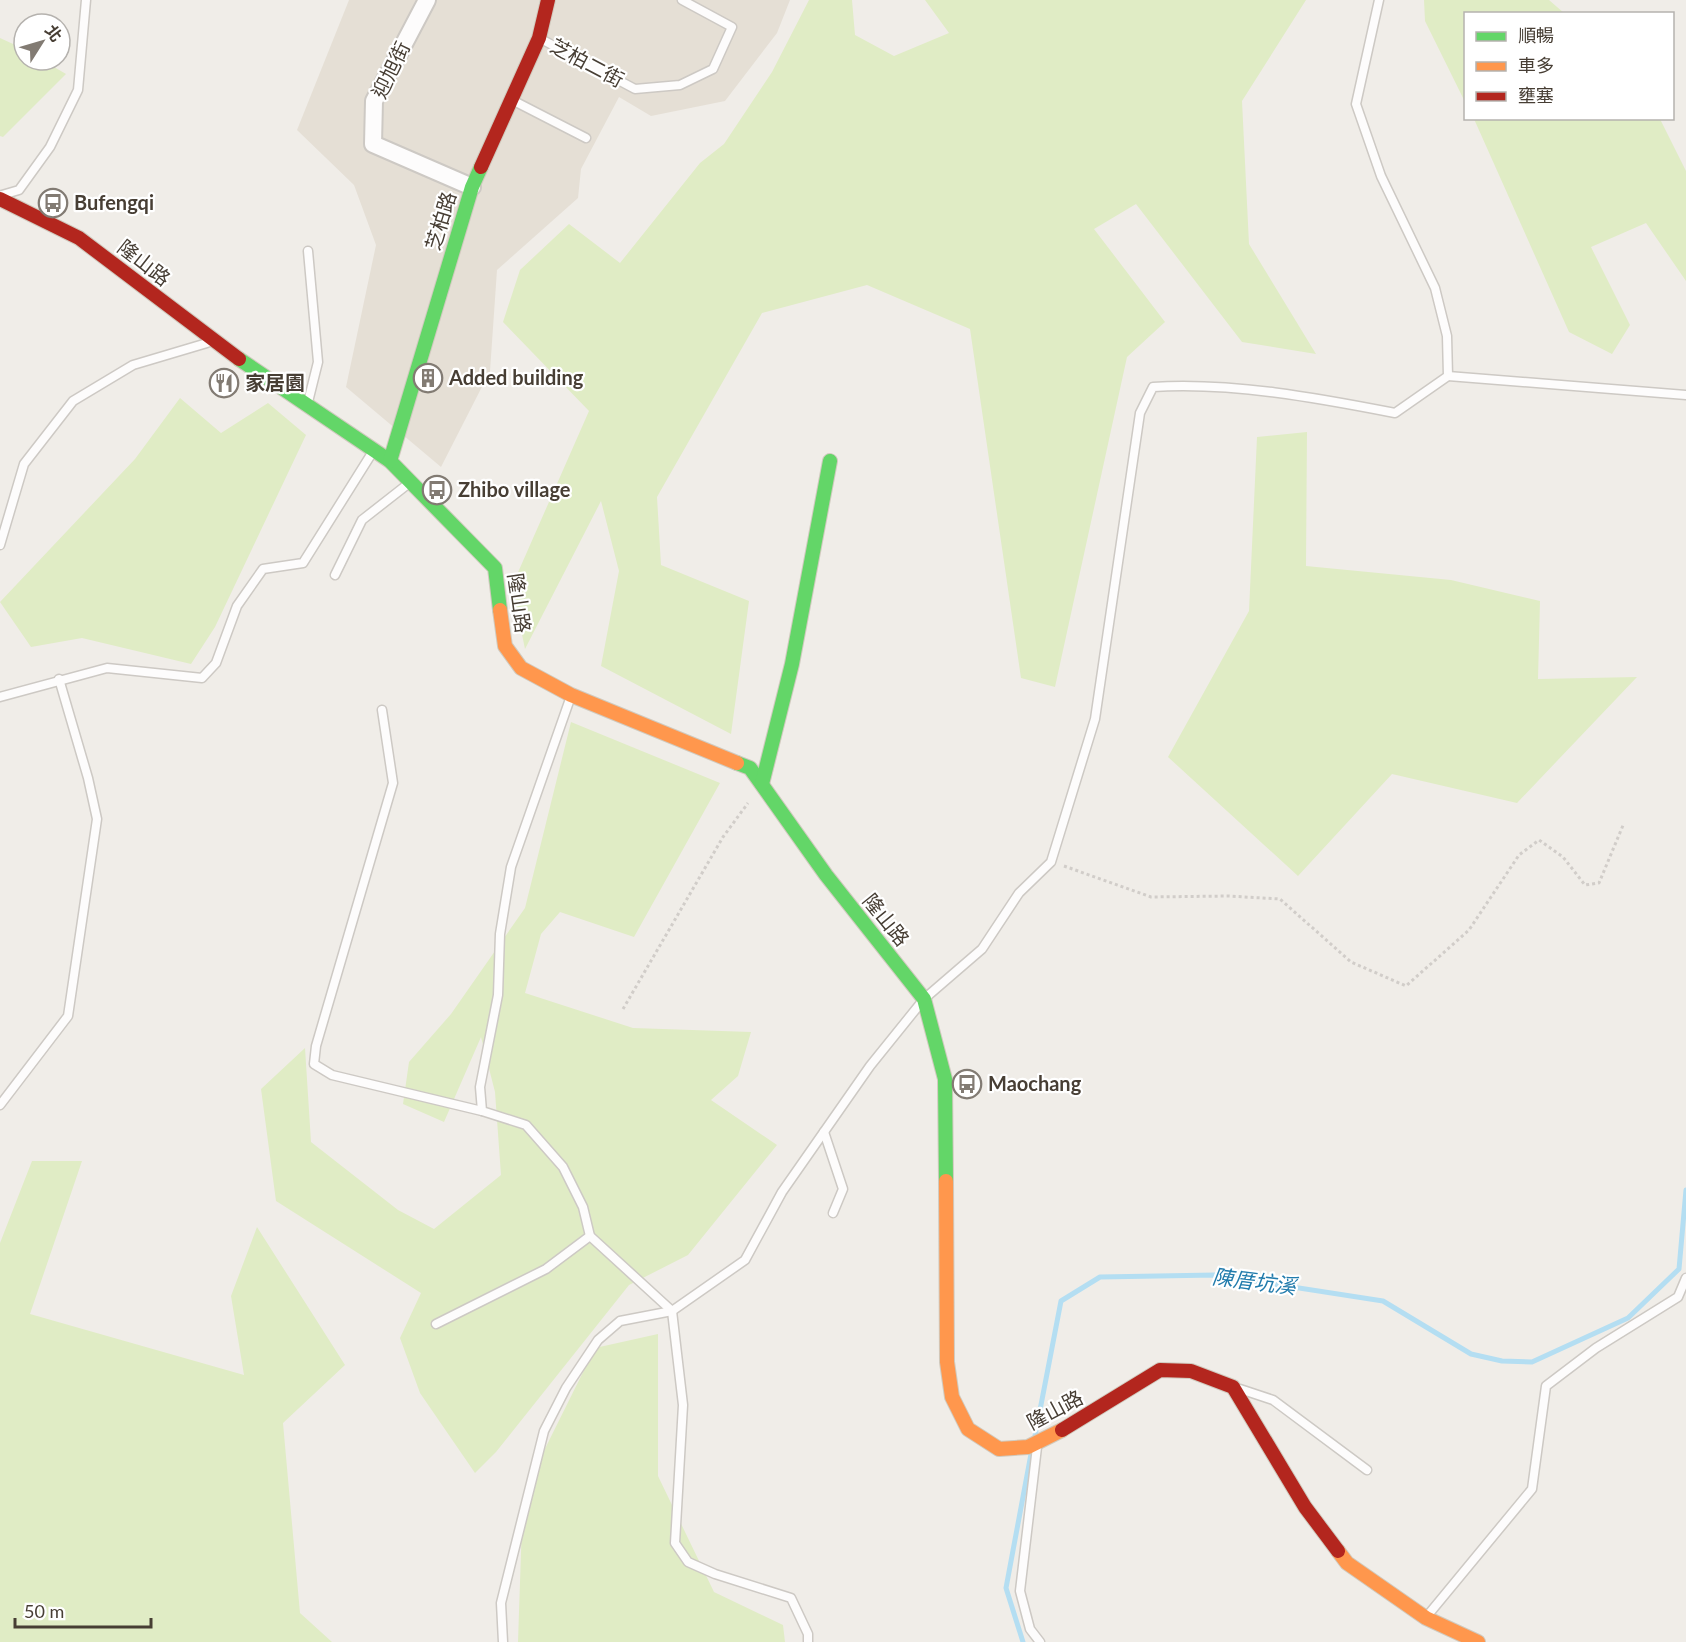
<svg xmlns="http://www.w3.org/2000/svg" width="1686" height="1642" font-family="Lato,'Noto Sans TC',sans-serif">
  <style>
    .residential { fill: #e5dfd5 }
    .green { fill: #e0ecc5 }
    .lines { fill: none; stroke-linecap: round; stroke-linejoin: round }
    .stream { stroke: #b4def2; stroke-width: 5 }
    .lane-casing { stroke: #cdc9c4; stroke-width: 11 }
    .street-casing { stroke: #cdc9c4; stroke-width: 20 }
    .fast-casing { stroke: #d0cabe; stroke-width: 16 }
    .slow-casing { stroke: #d0cabe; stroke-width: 16 }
    .jam-casing { stroke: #d0cabe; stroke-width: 16 }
    .path { stroke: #d1cdc9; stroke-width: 3; stroke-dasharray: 3 3; stroke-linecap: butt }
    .lane { stroke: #fdfcfc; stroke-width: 8 }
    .street { stroke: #fdfcfc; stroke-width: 16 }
    .fast { stroke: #63d668; stroke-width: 14 }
    .slow { stroke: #ff974d; stroke-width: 14 }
    .jam { stroke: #b3261e; stroke-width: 14 }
    .labels { text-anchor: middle; stroke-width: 4.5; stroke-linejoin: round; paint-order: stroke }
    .street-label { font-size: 20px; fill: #473e34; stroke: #fff }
    .poi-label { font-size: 20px; font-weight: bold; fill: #473e34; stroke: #fff; text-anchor: start }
    .water-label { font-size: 21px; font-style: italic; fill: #217bac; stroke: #fff }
  </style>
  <rect width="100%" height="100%" fill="#f0ede8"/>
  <polygon class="residential" points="349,0 790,0 777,33 725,101 651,116 619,97 581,169 578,198 497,270 490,371 441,467 346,387 376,245 354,185 297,130"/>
  <g class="green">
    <polygon points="809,0 852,0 855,35 894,56 949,33 925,0 1306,0 1242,101 1249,244 1316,354 1242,342 1136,204 1094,229 1165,322 1127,357 1055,687 1021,678 970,329 867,285 762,313 657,497 661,565 749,601 731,734 601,666 619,571 601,501 525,649 512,586 589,411 503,322 520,270 569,224 620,263 700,163 724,144 772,72"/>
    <polygon points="1424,0 1549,0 1564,13 1466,14 1465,102 1425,21"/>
    <polygon points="0,38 24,49 24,60 42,60 66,74 3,137 0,136"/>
    <polygon points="1474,119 1660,119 1686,171 1686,281 1646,223 1591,247 1630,325 1612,354 1569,332"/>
    <polygon points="180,398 221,433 268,403 306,435 215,627 191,664 82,638 31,647 0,602 135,459"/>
    <polygon points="1307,432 1306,566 1451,580 1540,601 1538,679 1637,677 1517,803 1392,774 1298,876 1168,757 1249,611 1257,437"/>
    <polygon points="571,722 720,783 634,937 560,912 541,934 525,993 633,1028 751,1032 738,1076 711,1100 777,1145 688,1255 629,1285 496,1452 475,1473 420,1393 400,1338 421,1293 276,1201 261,1089 305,1048 311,1142 398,1210 434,1229 501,1175 495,1092 481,1037 444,1122 403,1104 409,1062 451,1014 525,908"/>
    <polygon points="32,1161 82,1161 30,1314 244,1375 231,1296 257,1227 345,1365 283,1423 300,1613 332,1642 0,1642 0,1243"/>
    <polygon points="658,1334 658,1476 714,1592 783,1625 785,1642 518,1642 523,1493 595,1348"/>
  </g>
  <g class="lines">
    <g class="stream">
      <polyline points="1035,1436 1061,1301 1100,1277 1215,1275 1383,1301 1471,1354 1502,1361 1532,1362 1628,1318 1679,1269 1686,1190"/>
      <polyline points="1023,1642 1006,1588 1031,1454"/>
    </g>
    <g class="lane-casing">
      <g id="lane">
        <polyline points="541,39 635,89 680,85 713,69 732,27 682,0"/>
        <polyline points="512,100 586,138"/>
        <polyline points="2,195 19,190 50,147 78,90 86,0"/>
        <polyline points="308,251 318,362 308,402"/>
        <polyline points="1448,376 1686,395"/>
        <polyline points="0,545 24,464 73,401 133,365 207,343"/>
        <polyline points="335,575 362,520 408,484"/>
        <polyline points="571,696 511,867 500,934 498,995 480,1087 482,1111 526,1125 563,1167 583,1207 590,1236 672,1311 683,1405 675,1543 688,1562 715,1574 791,1598 808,1634 808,1642"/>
        <polyline points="0,697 107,668 202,678 216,663 237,606 263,569 303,563 372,453"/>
        <polyline points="382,710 393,783 316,1046 314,1064 332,1075 482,1111"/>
        <polyline points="0,1105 68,1016 97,819 88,778 59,679"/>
        <polyline points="824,1132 843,1189 833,1213"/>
        <polyline points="436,1324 546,1269 590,1236"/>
        <polyline points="1240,1389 1273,1400 1367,1470"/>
        <polyline points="1037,1447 1020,1591 1030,1629 1040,1642"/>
        <polyline points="1428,1615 1532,1489 1546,1386 1596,1348 1678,1297 1686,1278"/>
        <path d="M503,1642L501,1603L544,1431L566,1388L598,1340L620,1321L672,1311L745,1260L782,1192L870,1066L924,999L982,949L1019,893L1051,862L1095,719L1140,413L1153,387C1232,382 1318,398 1395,413L1448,376L1447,336L1435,288L1381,176L1356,104L1379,0"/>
      </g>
    </g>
    <g class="street-casing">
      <polyline id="street" points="427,0 374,101 373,144 472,187"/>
    </g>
    <g class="fast-casing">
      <g id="fast">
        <polyline points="239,359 390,461 495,568 500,610"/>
        <polyline points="390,461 472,187 481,167"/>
        <polyline points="737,763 750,768 826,875 924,999 945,1079 946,1181"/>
        <polyline points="762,784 792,664 830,461"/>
      </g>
    </g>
    <g class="slow-casing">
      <g id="slow">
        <polyline points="500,610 505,646 521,668 571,695 737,763"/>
        <polyline points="946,1181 947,1362 952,1397 968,1429 999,1449 1028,1447 1062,1430"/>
        <polyline points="1338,1551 1347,1563 1426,1618 1478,1642"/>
      </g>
    </g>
    <g class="jam-casing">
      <g id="jam">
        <polyline points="481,167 539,38 548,0"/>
        <polyline points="0,199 79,238 239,359"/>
        <polyline points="1062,1430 1160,1370 1191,1371 1233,1387 1305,1507 1338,1551"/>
      </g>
    </g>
    <g class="path">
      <polyline points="1064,866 1151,897 1228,896 1280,899 1351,962 1406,986 1469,930 1519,855 1539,840 1563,857 1585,885 1599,883 1624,823"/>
      <polyline points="623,1009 723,837 748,803"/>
    </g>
    <use href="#lane" class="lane"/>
    <use href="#street" class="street"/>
    <use href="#fast" class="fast"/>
    <use href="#slow" class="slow"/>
    <use href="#jam" class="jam"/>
  </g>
  <defs>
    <g id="bus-ring" transform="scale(1.5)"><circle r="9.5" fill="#fff" stroke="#827b73" stroke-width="1.5"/><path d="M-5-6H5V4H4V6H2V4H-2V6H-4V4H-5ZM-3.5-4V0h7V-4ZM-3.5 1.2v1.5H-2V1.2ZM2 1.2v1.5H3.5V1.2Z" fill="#827b73"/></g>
    <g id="building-ring" transform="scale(1.5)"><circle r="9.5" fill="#fff" stroke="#827b73" stroke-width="1.5"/><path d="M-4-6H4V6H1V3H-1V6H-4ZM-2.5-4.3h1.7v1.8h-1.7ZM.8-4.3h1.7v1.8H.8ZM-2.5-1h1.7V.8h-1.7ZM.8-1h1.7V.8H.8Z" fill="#827b73"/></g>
    <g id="restaurant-ring" transform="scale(1.5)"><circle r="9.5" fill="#fff" stroke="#827b73" stroke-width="1.5"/><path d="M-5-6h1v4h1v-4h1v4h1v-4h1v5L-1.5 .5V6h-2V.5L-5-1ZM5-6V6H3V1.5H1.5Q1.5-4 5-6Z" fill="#827b73"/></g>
  </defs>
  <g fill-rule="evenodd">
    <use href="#bus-ring" x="53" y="203"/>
    <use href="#building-ring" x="428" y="378"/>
    <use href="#restaurant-ring" x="224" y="383"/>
    <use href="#bus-ring" x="437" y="490"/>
    <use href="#bus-ring" x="967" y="1084"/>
  </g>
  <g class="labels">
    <g class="street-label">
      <text transform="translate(587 63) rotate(28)" y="7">芝柏二街</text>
      <text transform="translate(391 70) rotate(-64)" y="7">迎旭街</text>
      <text transform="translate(441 221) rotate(-73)" y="7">芝柏路</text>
      <text transform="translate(144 263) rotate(38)" y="7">隆山路</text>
      <text transform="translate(519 603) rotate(82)" y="7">隆山路</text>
      <text transform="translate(886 920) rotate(51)" y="7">隆山路</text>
      <text transform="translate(1055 1410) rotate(-28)" y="7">隆山路</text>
    </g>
    <g class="poi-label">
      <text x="74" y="210">Bufengqi</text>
      <text x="449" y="385">Added building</text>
      <text x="245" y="390">家居園</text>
      <text x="458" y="497">Zhibo village</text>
      <text x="988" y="1091">Maochang</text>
    </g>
    <g class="water-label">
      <text transform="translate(1254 1282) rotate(7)" y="7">陳厝坑溪</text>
    </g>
  </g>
  <rect x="1464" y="12" width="210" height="108" fill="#ffffff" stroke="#b5b2ae" stroke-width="1.5"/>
  <rect x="1476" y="32" width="30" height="9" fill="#63d668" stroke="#b5b2ae" stroke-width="1.5"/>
  <text x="1518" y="42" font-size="18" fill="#473e34">順暢</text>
  <rect x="1476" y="62" width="30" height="9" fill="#ff974d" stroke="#b5b2ae" stroke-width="1.5"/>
  <text x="1518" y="72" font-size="18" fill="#473e34">車多</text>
  <rect x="1476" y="92" width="30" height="9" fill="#b3261e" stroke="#b5b2ae" stroke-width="1.5"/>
  <text x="1518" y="102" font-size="18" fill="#473e34">壅塞</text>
  <g transform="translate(42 42) rotate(53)"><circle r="28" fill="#ffffff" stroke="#b5b2ae" stroke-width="1.5"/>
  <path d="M0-4.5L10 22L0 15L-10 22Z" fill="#827b73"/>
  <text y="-9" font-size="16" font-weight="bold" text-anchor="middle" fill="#473e34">北</text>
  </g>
  <path d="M15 1618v9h136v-9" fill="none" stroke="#473e34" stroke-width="3"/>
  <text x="24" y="1618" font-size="18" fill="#473e34" stroke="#ffffff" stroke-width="4.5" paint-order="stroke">50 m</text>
</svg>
